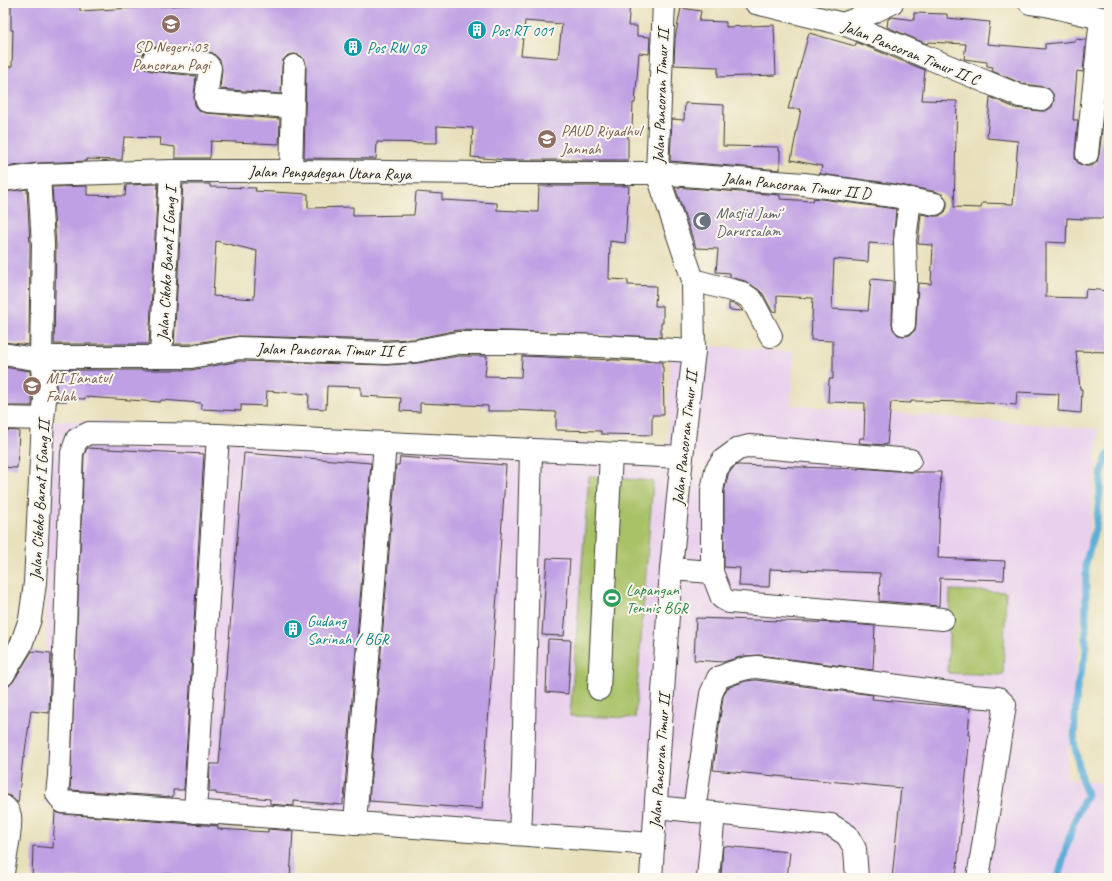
<svg xmlns="http://www.w3.org/2000/svg" width="1112" height="881" font-family="Caveat,sans-serif">
  <style>
    .built { fill: #e9d1ed }
    .pitch { fill: #a8c166; stroke: #626e41 }
    .lines { fill: none; stroke-linecap: round; stroke-linejoin: round }
    .stream { stroke: #5dafd9; stroke-width: 7 }
    .building { fill: #bfa0e4; fill-rule: evenodd }
    .minor-casing { stroke: #3b3934; stroke-width: 24 }
    .minor { stroke: #fff; stroke-width: 22 }
    .labels { text-anchor: middle; stroke-width: 4; stroke-linejoin: round; paint-order: stroke }
    .culture-label { font-size: 16px; fill: #0d838f; stroke: #fbf7ec; text-anchor: start }
    .education-label { font-size: 16px; fill: #785e54; stroke: #fbf7ec; text-anchor: start }
    .street-label { font-size: 16px; fill: #1c1c1c; stroke: #fbf7ec }
    .worship-label { font-size: 16px; fill: #5b616d; stroke: #fbf7ec; text-anchor: start }
    .leisure-label { font-size: 16px; fill: #27864d; stroke: #fbf7ec; text-anchor: start }
  </style>
  <rect width="100%" height="100%" fill="#fbf7ec"/>
  <filter id="ink" filterUnits="userSpaceOnUse"><feTurbulence type="fractalNoise" baseFrequency=".025" numOctaves="2"/><feDisplacementMap in="SourceGraphic" scale="8" xChannelSelector="R" yChannelSelector="G"/><feConvolveMatrix kernelMatrix="1 2 1 2 8 2 1 2 1" color-interpolation-filters="sRGB"/></filter>
  <filter id="wash" filterUnits="userSpaceOnUse"><feTurbulence type="fractalNoise" baseFrequency=".012" numOctaves="4" result="noise"/><feDisplacementMap in="SourceGraphic" scale="16" xChannelSelector="R" yChannelSelector="G"/><feGaussianBlur stdDeviation="0.9" result="paint"/><feColorMatrix in="noise" values="0 0 0 0 0 0 0 0 0 0 0 0 0 0 0 0 0 1.4 0 .05"/><feComposite in="paint" operator="in"/></filter>
  <g filter="url(#wash)">
    <rect width="100%" height="100%" fill="#e8e0bb"/>
    <polygon class="built" points="671,343 794,352 791,405 1099,429 1066,778 1109,784 1109,878 663,878 664,852 45,805 47,420 667,446"/>
    <g class="pitch">
      <polygon points="1097,75 1109,76 1109,119 1096,118"/>
      <polygon points="589,476 653,481 635,718 570,716"/>
      <polygon points="950,590 1006,592 1003,675 948,673"/>
    </g>
    <g class="lines">
      <polyline class="stream" points="1058,878 1073,824 1087,794 1082,781 1074,742 1075,720 1077,687 1086,652 1086,562 1096,526 1102,471 1107,456 1109,454"/>
    </g>
    <g id="blocks">
      <g class="building">
        <path d="M11,3H80V11L221,3H630L628,26H637V36L650,37L649,54L639,53L635,103H633L632,130H628V160H507L471,157L473,128L437,126V143L377,142L376,159L304,158L306,66L305,60L301,56L295,54L288,55L283,60L282,66L281,94L220,89L222,69L220,60L213,53L208,52L155,47L148,48L144,52L142,58L143,65L146,69L152,71L196,76L194,97L195,105L199,111L206,113L280,119L279,144L211,141L210,158H175V147L160,145L161,138L124,137L122,160L87,159V161L39,163L3,167V66L12,67L13,30H11ZM525,21L562,24L558,58L521,55Z"/>
        <polygon points="681,8 701,11 699,21 726,22 726,27 774,25 776,75 718,77 718,67 674,65 675,38"/>
        <polygon points="914,13 947,14 947,18 990,22 987,44 1045,49 1045,44 1075,41 1075,39 1086,40 1083,72 1077,71 1073,120 1078,120 1075,153 1075,159 1079,164 1085,166 1092,166 1097,162 1099,155 1103,122 1109,123 1109,218 1083,218 1083,219 1067,218 1066,243 1046,242 1046,297 1085,298 1086,289 1109,291 1109,352 1076,351 1080,389 1082,389 1081,413 1058,411 1059,394 1017,392 1016,405 974,402 911,401 911,403 891,402 887,445 859,443 860,438 864,438 865,403 828,402 829,379 833,379 833,341 811,340 813,298 777,296 777,312 772,311 763,294 759,290 745,281 730,277 730,273 716,272 718,249 696,248 675,187 780,195 780,199 813,201 814,198 896,209 893,245 869,243 868,262 834,259 832,309 868,311 871,279 893,281 892,323 893,329 898,335 904,336 910,335 915,330 916,325 918,283 931,284 933,245 918,244 921,214 933,216 939,216 945,212 947,207 947,200 943,195 937,192 895,184 820,174 822,166 791,160 801,109 788,109 809,33 855,46 856,43 858,43 925,70 922,100 957,101 954,207 981,208 982,203 1013,204 1018,141 987,138 990,97 1015,108 1040,111 1046,111 1052,107 1054,100 1053,94 1049,89 1044,87 1023,84 992,71 993,67 987,66 987,62 964,59 966,44 928,42 927,44 887,27 888,19 892,17 914,20"/>
        <polygon points="685,103 724,105 723,146 779,147 779,151 780,151 780,170 670,161 672,119 684,120"/>
        <polygon points="158,184 149,344 54,344 56,245 52,187 87,186 87,195 125,196 126,185"/>
        <path d="M183,184H210V187L256,188L255,191L308,194V208L353,207V216L414,215L416,192L442,194V200L497,203V210L538,212L539,186H629L625,243L610,241L609,279L628,280V285L656,286L655,306H663V323H661V337L510,331L458,330L414,339L386,340L239,336L190,344H174ZM216,241L257,251L254,299L213,296Z"/>
        <polygon points="27,189 30,245 29,345 3,342 3,192"/>
        <polygon points="729,303 737,305 743,311 729,310"/>
        <polygon points="459,356 487,356 485,376 521,377 522,356 662,362 662,367 663,367 664,415 652,415 652,435 601,434 601,431 556,430 556,412 513,410 513,411 488,411 488,406 420,403 420,412 400,411 401,398 361,396 361,387 327,386 326,409 308,408 309,394 267,391 266,406 241,405 241,411 201,409 201,403 161,400 160,402 85,397 85,399 67,398 67,401 57,401 55,370 191,370 240,361 387,365 418,363"/>
        <polygon points="3,367 30,371 32,400 32,406 3,406"/>
        <polygon points="3,430 19,431 17,468 3,467"/>
        <polygon points="87,448 204,454 184,790 173,790 173,797 70,790 84,455"/>
        <polygon points="244,453 371,463 344,799 343,799 343,805 294,801 294,806 270,804 270,799 216,794 216,792 209,792 210,764 219,764"/>
        <polygon points="400,457 506,465 482,809 369,801 396,465 399,465"/>
        <polygon points="737,465 859,469 859,468 909,472 941,472 938,558 1005,561 1004,580 940,578 939,606 879,601 880,573 770,569 769,587 739,586 740,568 724,567 724,492 728,475 732,469"/>
        <polygon points="547,558 570,559 564,636 542,635"/>
        <polygon points="696,618 840,623 875,626 873,670 759,655 744,656 723,662 694,660"/>
        <polygon points="548,639 571,640 568,694 546,692"/>
        <polygon points="32,651 51,653 49,713 31,711 24,758 23,757 18,803 10,796 3,794 3,687 9,686 13,682"/>
        <polygon points="756,680 873,695 872,699 970,708 968,735 970,735 956,878 892,878 901,788 713,770 723,697 727,688 745,681"/>
        <polygon points="55,812 62,814 218,826 218,829 268,832 268,829 293,831 290,878 218,878 218,877 165,874 165,878 32,878 33,846 53,848"/>
        <polygon points="723,846 790,852 787,878 721,878"/>
      </g>
    </g>
  </g>
  <g filter="url(#ink)">
    <use href="#blocks" fill-opacity="0" stroke="#3b3934" stroke-width="1"/>
    <g class="lines">
      <g class="minor-casing">
        <g id="minor">
          <polyline points="756,3 843,24 893,43 1020,96 1042,99"/>
          <polyline points="1030,3 1046,5 1109,20"/>
          <polyline points="843,24 871,13 892,3"/>
          <polyline points="154,59 207,64 210,68 206,98 207,101 292,107"/>
          <polyline points="1087,154 1101,18"/>
          <polyline points="291,171 294,66"/>
          <polyline points="3,180 39,175 171,171 291,171 487,173 657,173 804,184 893,196 935,204"/>
          <polyline points="693,280 742,293 752,300 771,336"/>
          <polyline points="904,324 906,280 905,240 910,199"/>
          <polyline points="3,354 41,360"/>
          <polyline points="161,356 171,171"/>
          <polyline points="41,357 191,357 239,348 386,353 416,351 458,343 510,343 599,346 694,351"/>
          <polyline points="3,418 43,419"/>
          <polyline points="671,569 712,572 722,598 729,602 943,619"/>
          <polyline points="712,572 712,491 716,470 723,460 738,449 750,446 910,460"/>
          <polyline points="3,675 21,645 30,619 35,583 43,419 45,400 41,357 43,245 39,175"/>
          <polyline points="599,689 611,454"/>
          <path d="M3,806C6,808 9,812 10,816C12,829 5,858 3,873"/>
          <polyline points="656,807 831,825 847,835 855,849 857,878"/>
          <path d="M694,811L711,694L718,678C731,673 743,667 757,667L972,696L998,698L1005,705L978,878"/>
          <polyline points="195,812 218,435"/>
          <polyline points="355,823 385,443"/>
          <polyline points="520,834 523,768 531,450"/>
          <polyline points="653,844 63,802 57,794 59,776 72,453 77,439 89,433 218,435 682,457"/>
          <polyline points="651,878 671,569 682,457 694,351 693,280 657,173 664,3"/>
          <polyline points="708,878 714,813"/>
        </g>
      </g>
      <use href="#minor" class="minor"/>
    </g>
  </g>
  <defs>
    <g id="school-disc" transform="scale(1)"><circle r="9.5" fill="#8d6e63" stroke="#fbf7ec"/><path d="M0-5L7-2L0 1L-7-2ZM-4 1L0 2.5L4 1V4Q0 6-4 4Z" fill="#fff"/></g>
    <g id="building-disc" transform="scale(1)"><circle r="9.5" fill="#0f9aa8" stroke="#fbf7ec"/><path d="M-4-6H4V6H1V3H-1V6H-4ZM-2.5-4.3h1.7v1.8h-1.7ZM.8-4.3h1.7v1.8H.8ZM-2.5-1h1.7V.8h-1.7ZM.8-1h1.7V.8H.8Z" fill="#fff"/></g>
    <g id="mosque-disc" transform="scale(1)"><circle r="9.5" fill="#6b7280" stroke="#fbf7ec"/><path d="M3.5-4.9A6 6 0 1 0 3.5 4.9A5 5 0 1 1 3.5-4.9Z" fill="#fff"/></g>
    <g id="stadium-disc" transform="scale(1)"><circle r="9.5" fill="#2e9e5b" stroke="#fbf7ec"/><path d="M0-5a6.5 5 0 1 0 0 10a6.5 5 0 1 0 0-10ZM-3.5-1.8h7v3.6h-7Z" fill="#fff"/></g>
  </defs>
  <g fill-rule="evenodd">
    <use href="#school-disc" x="171" y="24"/>
    <use href="#building-disc" x="477" y="30"/>
    <use href="#building-disc" x="353" y="47"/>
    <use href="#school-disc" x="547" y="139"/>
    <use href="#mosque-disc" x="702" y="221"/>
    <use href="#school-disc" x="32" y="386"/>
    <use href="#stadium-disc" x="612" y="598"/>
    <use href="#building-disc" x="293" y="629"/>
  </g>
  <g class="labels">
    <g class="culture-label">
      <text x="491" y="36">Pos RT 001</text>
      <text x="367" y="53">Pos RW 08</text>
      <text x="307" y="626">Gudang<tspan x="307" dy="18">Sarinah / BGR</tspan></text>
    </g>
    <g class="education-label">
      <text x="171" y="52" text-anchor="middle">SD Negeri 03<tspan x="171" dy="18">Pancoran Pagi</tspan></text>
      <text x="561" y="136">PAUD Riyadhul<tspan x="561" dy="18">Jannah</tspan></text>
      <text x="46" y="383">MI I'anatul<tspan x="46" dy="18">Falah</tspan></text>
    </g>
    <g class="street-label">
      <text transform="translate(911 52) rotate(22)" y="6">Jalan Pancoran Timur II C</text>
      <text transform="translate(660 96) rotate(-88)" y="6">Jalan Pancoran Timur II</text>
      <text transform="translate(330 172) rotate(1)" y="6">Jalan Pengadegan Utara Raya</text>
      <text transform="translate(797 185) rotate(6)" y="6">Jalan Pancoran Timur II D</text>
      <text transform="translate(166 264) rotate(-87)" y="6">Jalan Cikoko Barat I Gang I</text>
      <text transform="translate(331 349) rotate(1)" y="6">Jalan Pancoran Timur II E</text>
      <text transform="translate(684 438) rotate(-84)" y="6">Jalan Pancoran Timur II</text>
      <text transform="translate(39 500) rotate(-87)" y="6">Jalan Cikoko Barat I Gang II</text>
      <text transform="translate(659 761) rotate(-86)" y="6">Jalan Pancoran Timur II</text>
    </g>
    <g class="worship-label">
      <text x="716" y="218">Masjid Jami'<tspan x="716" dy="18">Darussalam</tspan></text>
    </g>
    <g class="leisure-label">
      <text x="626" y="595">Lapangan<tspan x="626" dy="18">Tennis BGR</tspan></text>
    </g>
  </g>
  <rect width="1112" height="881" fill="none" stroke="#fbf7ec" stroke-width="16"/>
</svg>
